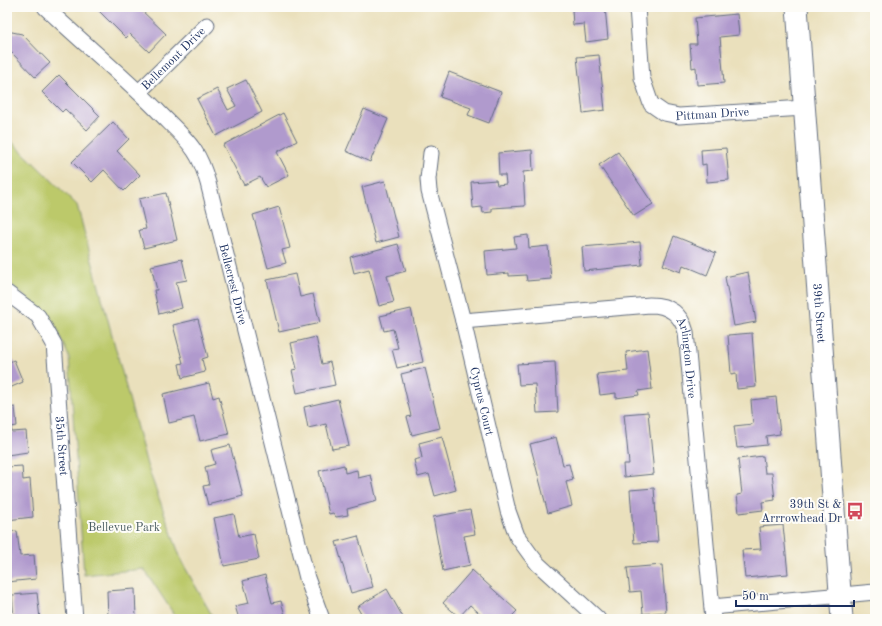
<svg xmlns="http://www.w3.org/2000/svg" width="882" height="626" font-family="'Old Standard TT',serif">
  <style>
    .green { fill: #bcc96b; stroke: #6c7c64 }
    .building { fill: #b09acd }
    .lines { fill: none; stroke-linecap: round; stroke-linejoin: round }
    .minor-casing { stroke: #636d7f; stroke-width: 17 }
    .secondary-casing { stroke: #636d7f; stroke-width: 23 }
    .minor { stroke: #fff; stroke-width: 15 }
    .secondary { stroke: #fff; stroke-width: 21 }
    .labels { text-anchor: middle; stroke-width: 4; stroke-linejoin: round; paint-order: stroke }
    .street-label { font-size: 12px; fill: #1b2f5e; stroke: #fdfcf7 }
    .poi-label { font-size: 12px; fill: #1b2f5e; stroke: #fdfcf7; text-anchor: end }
    .park-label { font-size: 12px; fill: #4b5d62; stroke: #fdfcf7 }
  </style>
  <rect width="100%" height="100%" fill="#fdfcf7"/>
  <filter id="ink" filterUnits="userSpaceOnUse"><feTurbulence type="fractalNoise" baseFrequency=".025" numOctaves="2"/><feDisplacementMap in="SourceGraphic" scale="8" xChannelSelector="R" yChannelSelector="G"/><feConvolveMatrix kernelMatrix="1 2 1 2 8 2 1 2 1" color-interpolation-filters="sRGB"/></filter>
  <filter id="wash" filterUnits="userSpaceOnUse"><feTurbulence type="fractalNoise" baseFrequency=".012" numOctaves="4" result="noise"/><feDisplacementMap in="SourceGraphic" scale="16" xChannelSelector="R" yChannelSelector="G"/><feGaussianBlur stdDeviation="0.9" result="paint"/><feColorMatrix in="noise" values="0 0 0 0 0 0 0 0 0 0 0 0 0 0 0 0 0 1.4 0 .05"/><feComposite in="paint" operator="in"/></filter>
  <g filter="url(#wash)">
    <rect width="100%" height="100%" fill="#eae0bc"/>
    <polygon class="green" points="7,137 77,205 147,465 182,562 214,619 177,619 144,569 84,575 69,357 53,321 7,281"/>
    <g id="blocks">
      <g class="building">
        <polygon points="99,7 138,7 166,34 149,52 130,34 126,38 97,9"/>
        <polygon points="583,7 605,7 608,39 586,42 584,24 573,25 572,10 583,9"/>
        <polygon points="737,14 739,35 720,37 724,83 697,85 696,67 692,68 690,44 697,44 695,18"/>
        <polygon points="7,31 22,34 50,63 35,77 12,53 7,52"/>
        <polygon points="599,55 605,110 583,113 577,57"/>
        <polygon points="449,72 501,92 489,123 468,115 471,108 440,97"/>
        <polygon points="59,75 100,116 87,130 65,109 62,112 42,92"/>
        <polygon points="246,80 262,112 216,136 197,99 217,89 228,110 236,106 227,89"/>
        <polygon points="364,109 388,119 370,162 346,151"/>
        <polygon points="283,113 297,141 277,152 289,175 266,187 260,177 244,185 223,145"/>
        <polygon points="113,122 129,139 117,151 140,175 124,191 104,170 92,182 72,162"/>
        <polygon points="726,148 729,180 707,182 706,164 702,165 701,150"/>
        <polygon points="532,150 533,171 523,172 525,206 492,208 492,212 483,213 482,207 473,208 471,182 496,180 497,185 506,184 505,175 499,175 498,153"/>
        <polygon points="618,152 653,204 634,216 599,165"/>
        <polygon points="385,181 399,237 376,243 362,187"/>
        <polygon points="166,193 177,240 144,248 139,230 146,229 139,199"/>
        <polygon points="279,207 290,248 282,250 286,263 268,268 253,215"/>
        <polygon points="528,235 529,248 548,246 551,279 527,281 526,275 509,276 509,273 487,275 485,251 516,248 514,237"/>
        <polygon points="674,236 716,253 707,275 683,265 681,272 663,265"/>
        <polygon points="640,242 642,265 584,271 582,247"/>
        <polygon points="398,244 406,271 387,276 394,302 379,306 369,269 354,273 350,257"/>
        <polygon points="182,259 187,280 176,282 182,308 159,314 154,290 157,290 151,266"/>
        <polygon points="748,272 756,322 734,326 725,277"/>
        <polygon points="295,274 300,297 313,294 320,323 279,332 267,280"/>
        <polygon points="411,309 423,362 397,368 392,349 398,348 393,329 384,331 380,316"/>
        <polygon points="198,319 208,357 202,359 205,372 182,378 179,364 183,363 173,325"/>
        <polygon points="752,333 756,387 737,389 736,373 731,374 728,335"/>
        <polygon points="316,337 322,364 330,362 335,385 297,393 292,370 297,369 291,343"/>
        <polygon points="647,349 652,389 638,391 639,395 616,398 616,393 600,395 597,374 628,371 626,352"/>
        <polygon points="14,360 23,382 7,389 7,363"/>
        <polygon points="555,362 558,412 537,413 535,384 519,385 517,364"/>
        <polygon points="425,368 440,428 412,435 407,417 411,416 401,374"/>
        <polygon points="209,383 213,398 219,396 229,434 200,441 194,417 169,423 163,394"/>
        <polygon points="776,397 780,434 766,436 767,445 737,448 734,426 753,424 751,400"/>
        <polygon points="338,399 349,446 332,449 326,424 308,428 304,407"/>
        <polygon points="15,407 17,426 11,427 12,432 26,431 28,452 7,455 7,408"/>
        <polygon points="648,412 654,474 624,477 623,464 629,464 624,414"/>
        <polygon points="442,437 456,490 435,496 429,474 418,477 414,460 422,458 419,443"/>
        <polygon points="556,437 563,465 569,464 573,480 566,482 572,506 548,513 530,444"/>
        <polygon points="230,445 243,496 208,505 203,486 209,485 205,467 215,464 211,450"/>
        <polygon points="763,456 765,473 772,473 775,500 762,502 763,510 739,513 737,495 742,494 738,459"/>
        <polygon points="344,465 345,473 357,470 358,478 371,475 377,501 347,509 348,515 336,517 333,513 329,514 319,471"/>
        <polygon points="22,466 23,480 30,479 33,517 7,520 7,467"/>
        <polygon points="654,488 658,542 634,543 630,490"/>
        <polygon points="470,510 475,534 464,536 470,565 443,571 433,517"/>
        <polygon points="234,514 239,537 254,534 259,559 224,566 214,518"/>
        <polygon points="783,525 788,574 745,578 742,550 761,549 759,527"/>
        <polygon points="17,531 20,556 34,555 36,579 7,582 7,532"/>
        <polygon points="358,536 373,587 351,593 336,542"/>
        <polygon points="662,565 666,612 643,614 641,591 630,592 627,568"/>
        <polygon points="472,570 517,611 509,619 486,619 470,605 459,617 443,603"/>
        <polygon points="265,575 272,603 281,601 286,619 239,619 235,606 249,603 243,581"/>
        <polygon points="135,589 136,619 108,618 107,591"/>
        <polygon points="387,589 404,619 364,619 357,607"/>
        <polygon points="37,593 40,619 14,619 12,595"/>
      </g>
    </g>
  </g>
  <g filter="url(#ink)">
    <use href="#blocks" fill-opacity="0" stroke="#636d7f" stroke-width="1"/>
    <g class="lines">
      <g class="minor-casing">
        <g id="minor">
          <path id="s1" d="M45,7C82,42 121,74 157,110C169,123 184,135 194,150C201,160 205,172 208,183L307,578L322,619"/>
          <path id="s2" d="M637,7L642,78L651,104L664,113L679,116L804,108"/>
          <path id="s3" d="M139,92L207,25"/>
          <path id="s4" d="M431,153L428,179L429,191L463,321L508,511L517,536L530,554L538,564L598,619"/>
          <path id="s5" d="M7,293L38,316L54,344L75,619"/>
          <path id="s6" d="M463,321L650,305C669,305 681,314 686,332L713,619"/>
          <polyline points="712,607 875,592"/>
        </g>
      </g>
      <g class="secondary-casing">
        <g id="secondary">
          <path id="s7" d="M797,7L842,619"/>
        </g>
      </g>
      <use href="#minor" class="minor"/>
      <use href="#secondary" class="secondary"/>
    </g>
  </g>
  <defs>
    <g id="bus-bare" transform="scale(1.38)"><path d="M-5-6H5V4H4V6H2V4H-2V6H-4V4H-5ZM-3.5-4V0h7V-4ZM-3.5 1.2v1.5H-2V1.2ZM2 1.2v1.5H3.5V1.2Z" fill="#d1495b" stroke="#fdfcf7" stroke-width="2.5" paint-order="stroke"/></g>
  </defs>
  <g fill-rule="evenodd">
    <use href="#bus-bare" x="855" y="511"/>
  </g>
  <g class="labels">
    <g class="street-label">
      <text dy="4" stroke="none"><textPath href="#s3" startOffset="48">Bellemont Drive</textPath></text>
      <text dy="4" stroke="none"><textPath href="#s2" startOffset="163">Pittman Drive</textPath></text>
      <text dy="4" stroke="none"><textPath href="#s1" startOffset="347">Bellecrest Drive</textPath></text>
      <text dy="4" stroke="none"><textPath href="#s7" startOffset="307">39th Street</textPath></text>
      <text dy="4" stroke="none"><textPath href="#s6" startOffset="262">Arlington Drive</textPath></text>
      <text dy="4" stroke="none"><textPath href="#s4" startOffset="255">Cyprus Court</textPath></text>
      <text dy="4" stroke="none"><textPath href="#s5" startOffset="173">35th Street</textPath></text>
    </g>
    <g class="poi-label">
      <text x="842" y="508">39th St &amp;<tspan x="842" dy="14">Arrrowhead Dr</tspan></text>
    </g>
    <g class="park-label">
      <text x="124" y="531">Bellevue Park</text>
    </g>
  </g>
  <rect width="882" height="626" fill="none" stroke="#fdfcf7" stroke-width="24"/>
  <path d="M736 600v6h118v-6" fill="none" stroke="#1b2f5e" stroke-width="2"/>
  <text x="742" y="600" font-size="12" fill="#1b2f5e" stroke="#fdfcf7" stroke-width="3" paint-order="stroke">50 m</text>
</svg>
